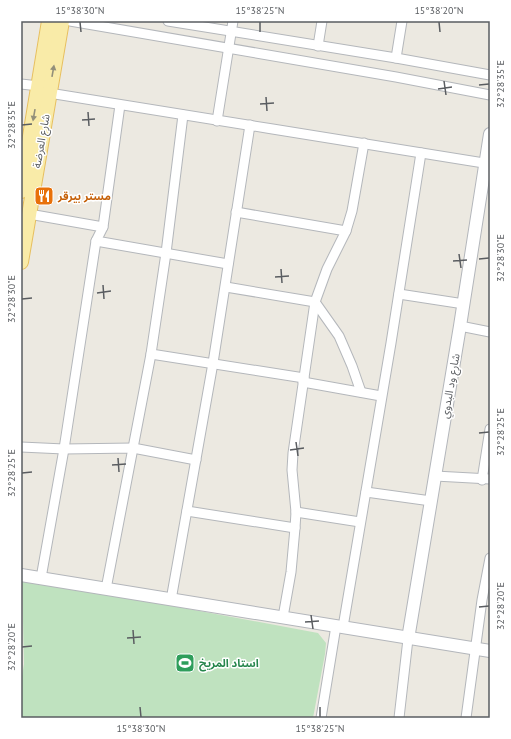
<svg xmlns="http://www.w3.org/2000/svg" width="511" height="739" font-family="'PT Sans','Noto Sans Arabic',sans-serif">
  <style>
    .green { fill: #bfe2bf }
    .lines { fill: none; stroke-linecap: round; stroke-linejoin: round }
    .street-casing { stroke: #b4b7bb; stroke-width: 11 }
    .secondary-casing { stroke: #b3b6bb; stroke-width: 14 }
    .primary-casing { stroke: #e7bf5e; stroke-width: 16 }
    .street { stroke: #fff; stroke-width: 9 }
    .secondary { stroke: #fff; stroke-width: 12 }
    .primary { stroke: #f9eba8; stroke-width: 14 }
    .oneway { fill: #928f7a }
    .ticks { fill: none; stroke: #5a5d61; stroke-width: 1.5 }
    .labels { text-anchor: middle; stroke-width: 3; stroke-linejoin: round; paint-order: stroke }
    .street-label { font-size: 11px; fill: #5a5d61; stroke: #fff }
    .food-label { font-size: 11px; font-weight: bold; fill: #c56008; stroke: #fff; text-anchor: start }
    .leisure-label { font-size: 11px; font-weight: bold; fill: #27864d; stroke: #fff; text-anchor: start }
    .neatline { fill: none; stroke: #5a5d61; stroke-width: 1.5 }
    .ticks-label { font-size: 10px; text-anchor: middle; fill: #5a5d61 }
  </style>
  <rect width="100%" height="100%" fill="#ece9e1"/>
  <polygon class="green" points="22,578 318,633 326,643 325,654 313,718 21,718 21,682 24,664"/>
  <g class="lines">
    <g class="street-casing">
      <g id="street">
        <polyline points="70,21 396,77 490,95"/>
        <polyline points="168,21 396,58 490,75"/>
        <polyline points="318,46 322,21"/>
        <polyline points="396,58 402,21"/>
        <polyline points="21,84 39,86"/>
        <path d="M49,93C196,118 343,139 490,164"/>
        <polyline points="217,121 233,21"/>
        <polyline points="236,212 346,231"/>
        <polyline points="29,214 103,227"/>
        <polyline points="96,241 228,264"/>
        <polyline points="226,287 315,302 339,336 352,366 361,392"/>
        <polyline points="399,294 464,304"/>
        <polyline points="460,326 490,332"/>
        <polyline points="151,354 304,378"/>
        <polyline points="303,382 381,396"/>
        <polyline points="21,447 64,449 133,448 196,460"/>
        <polyline points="435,476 490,479"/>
        <polyline points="482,480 490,429"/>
        <polyline points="366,492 431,501"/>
        <polyline points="187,511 295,528"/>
        <polyline points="296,512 360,522"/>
        <polyline points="41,578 64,449 96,241 103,227 120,105"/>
        <polyline points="106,589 151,354 166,253 183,115"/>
        <polyline points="171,600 213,363 250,125"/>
        <polyline points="283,617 291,572 295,528 296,512 292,470 293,453 315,302 327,269 346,231 352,211 364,143"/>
        <polyline points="343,627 391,343 421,153"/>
        <polyline points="321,718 336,626"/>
        <polyline points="399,718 408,639"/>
        <polyline points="466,718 482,600 490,558"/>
      </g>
    </g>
    <g class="secondary-casing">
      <g id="secondary">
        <polyline points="21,575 490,651"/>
        <polyline points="408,639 460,326 490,134"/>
      </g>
    </g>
    <g class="primary-casing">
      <g id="primary">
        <polyline points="21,191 49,21"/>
        <polyline points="21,262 62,21"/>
      </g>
    </g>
    <use href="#street" class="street"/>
    <use href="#secondary" class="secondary"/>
    <use href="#primary" class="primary"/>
  </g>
  <defs><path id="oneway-solid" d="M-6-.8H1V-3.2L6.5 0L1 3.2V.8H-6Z"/></defs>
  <g class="oneway">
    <use href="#oneway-solid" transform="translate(53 71) rotate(-80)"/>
    <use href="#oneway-solid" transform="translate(34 115) rotate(100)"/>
  </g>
  <path class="ticks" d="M80,22L81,32M260,22V32M439,22L440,32M444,81L446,95M479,85L489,84M438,89L452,87M266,97L267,111M260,104L274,103M88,112L89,126M82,120L95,119M22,125L32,124M459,254L461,268M479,259L489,258M453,261L467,260M281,269L282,283M275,277L289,276M103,285L104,299M97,293L111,291M22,299L32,298M479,433L489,432M296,442L298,456M290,450L304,448M118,458L119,472M112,465L126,464M22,473L32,472M479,607L489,606M311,615L313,629M305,622L319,621M133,630L134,644M127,638L141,637M22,647L32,646M140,707L141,717M320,707V717"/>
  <defs>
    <g id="restaurant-square" transform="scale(1)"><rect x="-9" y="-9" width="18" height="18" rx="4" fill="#e8710a" stroke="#fff"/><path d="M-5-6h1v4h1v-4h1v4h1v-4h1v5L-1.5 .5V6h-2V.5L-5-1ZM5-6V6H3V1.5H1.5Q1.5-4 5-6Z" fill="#fff"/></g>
    <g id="stadium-square" transform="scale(1)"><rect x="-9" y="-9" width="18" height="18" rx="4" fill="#2e9e5b" stroke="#fff"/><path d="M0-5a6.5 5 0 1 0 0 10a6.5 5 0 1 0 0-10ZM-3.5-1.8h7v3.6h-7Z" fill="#fff"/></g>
  </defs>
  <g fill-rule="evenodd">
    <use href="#restaurant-square" x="44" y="196"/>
    <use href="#stadium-square" x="185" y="663"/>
  </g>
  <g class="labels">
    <g class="street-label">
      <text transform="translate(41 141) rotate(-80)" y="4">شارع العرضة</text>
      <text transform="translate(450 386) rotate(-80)" y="4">شارع ود البدوي</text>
    </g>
    <g class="food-label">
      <text x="58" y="200">مستر بيرقر</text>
    </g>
    <g class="leisure-label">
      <text x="199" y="667">استاد المريخ</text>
    </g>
  </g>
  <rect width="511" height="739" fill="none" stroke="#ffffff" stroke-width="44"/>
  <rect x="22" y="22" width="467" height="695" class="neatline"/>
  <g class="ticks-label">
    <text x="80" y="14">15°38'30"N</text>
    <text x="260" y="14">15°38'25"N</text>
    <text x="439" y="14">15°38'20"N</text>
    <text transform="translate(500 84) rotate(-90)" y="4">32°28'35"E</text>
    <text transform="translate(11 125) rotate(-90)" y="4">32°28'35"E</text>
    <text transform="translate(500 258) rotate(-90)" y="4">32°28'30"E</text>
    <text transform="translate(11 299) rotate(-90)" y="4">32°28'30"E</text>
    <text transform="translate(500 432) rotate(-90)" y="4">32°28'25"E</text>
    <text transform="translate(11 473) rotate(-90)" y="4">32°28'25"E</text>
    <text transform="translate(500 606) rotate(-90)" y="4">32°28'20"E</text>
    <text transform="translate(11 647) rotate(-90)" y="4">32°28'20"E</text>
    <text x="141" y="732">15°38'30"N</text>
    <text x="320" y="732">15°38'25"N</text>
  </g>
</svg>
